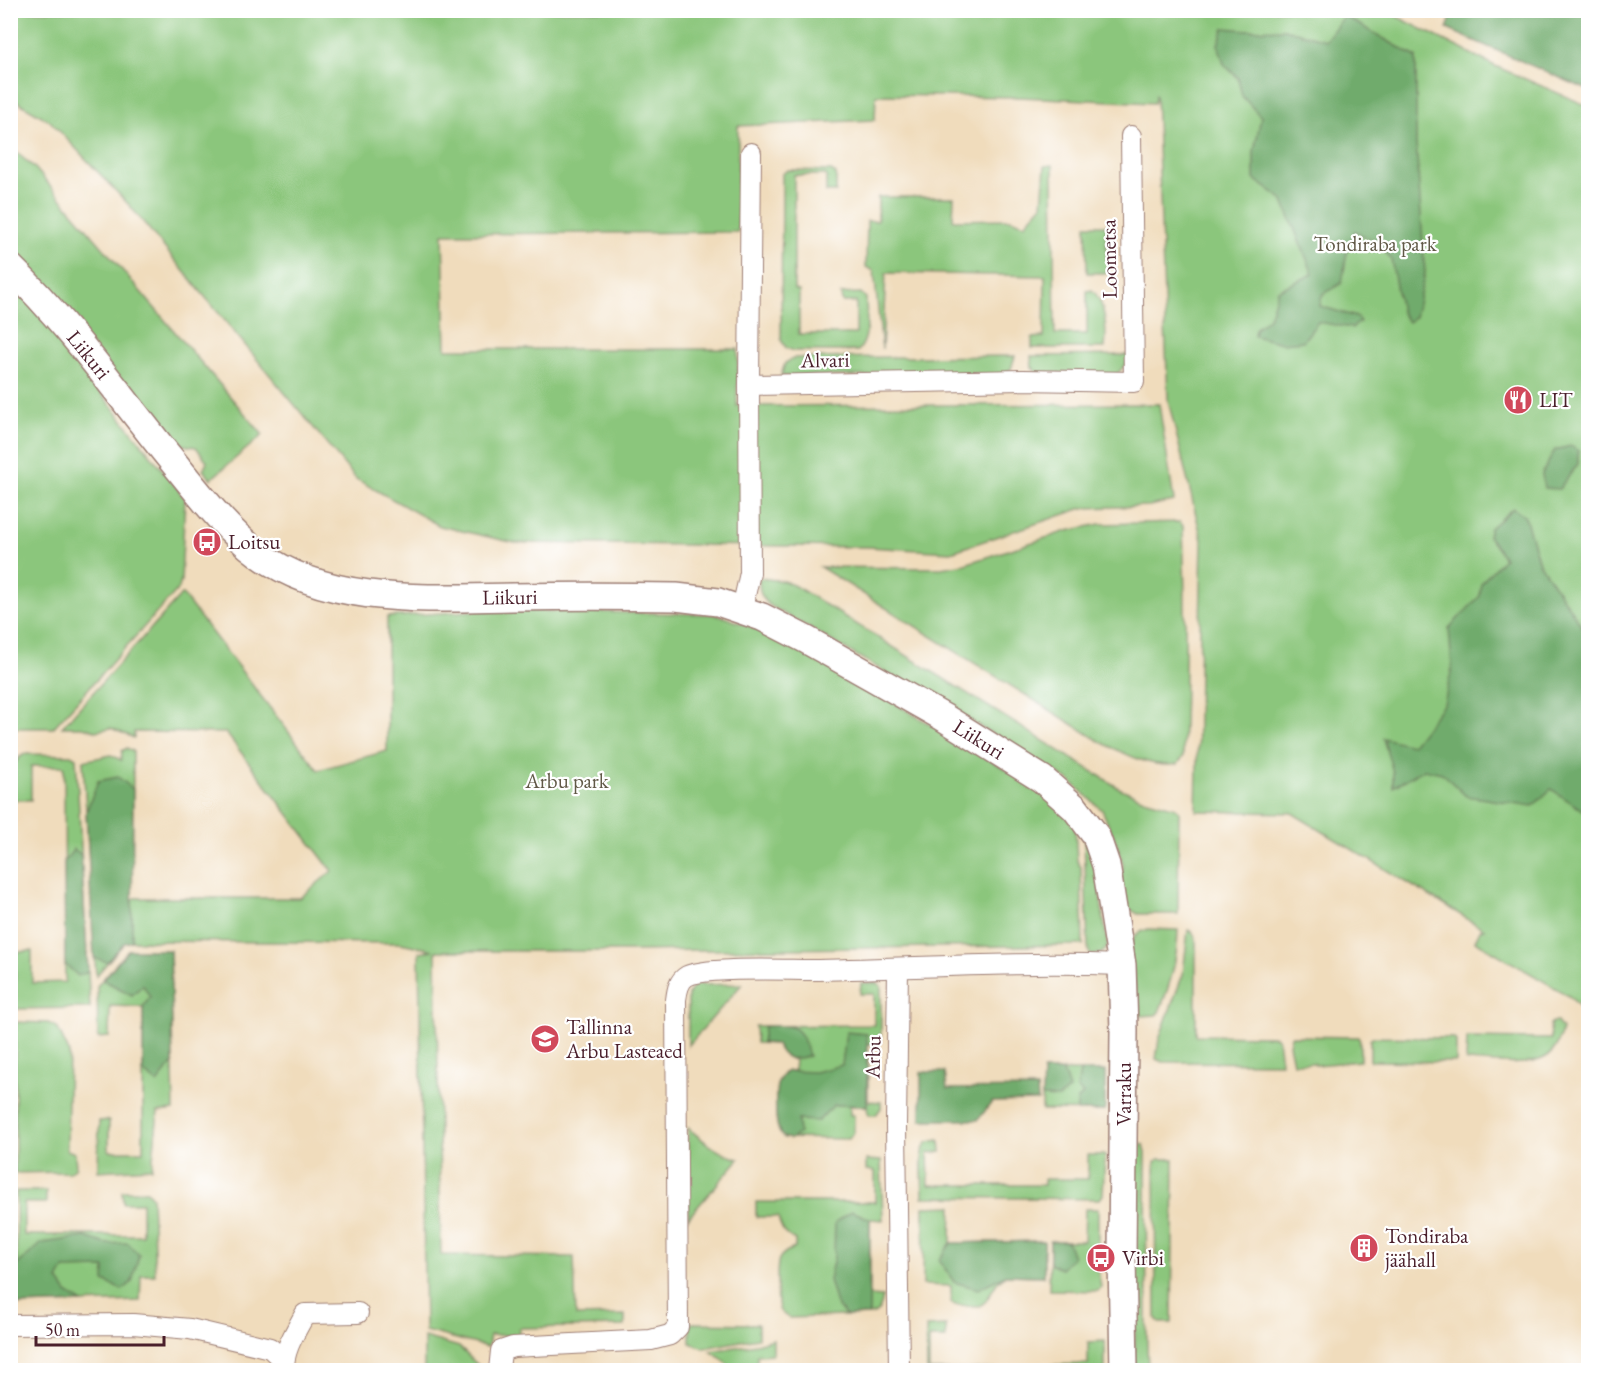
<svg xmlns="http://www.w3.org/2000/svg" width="1599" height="1381" font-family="'EB Garamond',serif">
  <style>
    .green { fill: #8bc67c; stroke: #6a7254; stroke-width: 1.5 }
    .forest { fill: #70ab6c; stroke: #5d654c; stroke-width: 1.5 }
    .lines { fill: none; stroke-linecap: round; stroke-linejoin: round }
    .street-casing { stroke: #9d7e74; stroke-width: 22 }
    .secondary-casing { stroke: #9d7e74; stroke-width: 30 }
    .street { stroke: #fff; stroke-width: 20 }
    .secondary { stroke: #fff; stroke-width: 27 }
    .labels { text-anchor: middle; stroke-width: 4.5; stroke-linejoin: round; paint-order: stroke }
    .park-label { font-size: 21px; fill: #615947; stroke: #fff }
    .street-label { font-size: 21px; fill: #4a1f2b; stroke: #fff }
    .poi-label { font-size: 21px; fill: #4a1f2b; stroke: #fff; text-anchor: start }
  </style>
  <rect width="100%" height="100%" fill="#fff"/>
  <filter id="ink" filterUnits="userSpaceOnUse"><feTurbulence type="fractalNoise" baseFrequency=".0167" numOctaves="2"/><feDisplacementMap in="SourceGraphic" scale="12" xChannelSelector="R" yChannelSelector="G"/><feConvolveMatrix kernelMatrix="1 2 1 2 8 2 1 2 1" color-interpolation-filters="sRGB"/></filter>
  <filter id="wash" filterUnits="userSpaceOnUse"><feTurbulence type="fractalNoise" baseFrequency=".008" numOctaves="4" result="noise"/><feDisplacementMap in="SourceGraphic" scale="24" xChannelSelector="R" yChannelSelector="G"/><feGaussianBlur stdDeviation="1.35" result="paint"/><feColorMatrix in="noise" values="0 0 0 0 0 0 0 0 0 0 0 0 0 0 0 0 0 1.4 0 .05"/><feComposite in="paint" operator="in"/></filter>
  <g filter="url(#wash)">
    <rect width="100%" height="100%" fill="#f0dcbc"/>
    <g class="green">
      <polygon points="1384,10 1495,66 1588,106 1588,1025 1581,1008 1569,996 1475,941 1480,930 1484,929 1292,813 1196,811 1202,540 1168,400 1156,94 1154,103 1019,97 876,95 875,120 738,126 738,232 443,234 446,349 738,349 737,406 1159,404 1174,501 1149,506 1083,508 951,552 868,547 515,543 440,526 356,479 129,205 50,121 11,98 11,11"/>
      <polygon points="11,148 35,168 263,435 211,479 203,470 207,461 196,447 182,445 165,428 160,431 11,257"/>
      <path d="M1053,165L1055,334H1087V291L1092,290C1106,302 1107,331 1105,348H1032V338L1044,337L1045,276L886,273L882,349L874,271L866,267L867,221H878V197H954L953,220L1011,219L1025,224L1042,205L1045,166Z"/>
      <path d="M788,170L831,171L836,174V192H826V175H794V290L799,291V334H856V302H842L841,294L861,293L866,298C866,315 871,338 858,351H794L786,348L781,340L782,183V174Z"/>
      <polygon points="1086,225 1106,225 1107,273 1087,273"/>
      <polygon points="10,285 26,299 185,498 181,581 179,588 53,728 11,728"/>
      <polygon points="1128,355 1128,362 1116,375 1038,373 1032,367 1031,356"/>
      <polygon points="1015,356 1011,369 1000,376 781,376 785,363 795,358"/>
      <path d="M1180,522L1183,526C1186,603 1186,680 1183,757L1178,764C1152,769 1123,753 1101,742L820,567L941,568L965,564L1067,531L1100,524Z"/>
      <path d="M759,578L784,581L797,587L1119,788L1144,799L1176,808L1179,811L1178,914H1138L1129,909L1123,901L1120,889L1123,864L1115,839L1102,810L1070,781L989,732L769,605C760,597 759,590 759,578Z"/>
      <polygon points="182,594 318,770 387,751 387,617 482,610 708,614 719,615 765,632 820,659 1044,792 1075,824 1077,861 1081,867 1083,945 635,951 436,951 441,1255 574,1257 576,1316 625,1315 625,1326 520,1328 518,1336 490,1335 488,1347 425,1331 419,952 433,950 401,943 132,941 124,943 96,976 83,761 111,755 121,760 122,751 127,748 133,751 132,900 135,898 300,898 332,871 226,733 134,732 134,738 111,728 95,731 83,727 62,727"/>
      <path d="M25,754L71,755L76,758L90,1008L15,1009V952L32,951V983L65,982L64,766H31V800H13C13,784 8,761 25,754Z"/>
      <polygon points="1084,838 1094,855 1108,947 1102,953 1091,956 1088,950"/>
      <path d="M1148,929L1178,930C1177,961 1171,983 1159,1012L1156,1015L1140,1016C1139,999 1124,950 1135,936C1138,932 1143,931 1148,929Z"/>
      <polygon points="1188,930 1192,932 1196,939 1196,1035 1275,1036 1278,1039 1281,1063 1162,1062 1156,1059 1159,1039 1183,974"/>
      <polygon points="128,950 170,950 174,1110 158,1112 152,1168 98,1171 99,1121 109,1120 109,1151 143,1151 143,1007 110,1006 109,1037 98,1038 97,986"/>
      <path d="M861,983H878L881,986V1042L868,1044V1101L881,1102V1108L876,1115H868L867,1106H850V1115H854V1132L849,1139L784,1138C772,1127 774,1085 784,1073L794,1070L795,1060C785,1058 780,1053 777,1044L756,1043L755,1026L874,1025V994H860Z"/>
      <polygon points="742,984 688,1046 688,995 695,985"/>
      <polygon points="15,1022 48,1023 57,1027 69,1052 67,1150 75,1153 76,1167 70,1172 15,1173"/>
      <path d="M1553,1022H1557L1562,1029C1560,1040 1556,1051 1546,1057C1529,1068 1486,1062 1466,1061L1467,1038L1551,1039L1550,1024Z"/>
      <polygon points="1291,1036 1358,1037 1360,1041 1360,1061 1316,1065 1314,1063 1293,1063 1289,1044"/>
      <polygon points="1372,1037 1454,1038 1456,1041 1456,1062 1370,1061 1370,1040"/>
      <polygon points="1043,1071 1105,1071 1105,1111 1042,1110"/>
      <path d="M688,1128C704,1141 718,1154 739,1159L688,1218Z"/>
      <path d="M940,1140L941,1152L928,1153L929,1185H1044V1179H1088V1155H1105L1103,1195L1100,1199L923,1197C923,1186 919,1151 926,1144C930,1140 936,1141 940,1140Z"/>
      <polygon points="1133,1143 1144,1145 1146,1152 1147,1343 1148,1370 1135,1370"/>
      <polygon points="1159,1159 1174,1159 1172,1323 1159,1323 1156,1318 1155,1162"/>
      <path d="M866,1160L881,1161L883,1220L870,1219V1296L883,1297C881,1306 880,1314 869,1315L790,1318C785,1316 781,1314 779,1309C777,1301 776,1266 779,1259C782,1253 789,1250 795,1248V1240C784,1234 781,1229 778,1217H756V1202H875V1171L866,1170Z"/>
      <polygon points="16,1191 46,1191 46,1203 24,1203 24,1235 142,1235 142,1203 123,1203 122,1191 147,1191 152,1197 155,1275 141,1275 140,1301 17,1305"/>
      <polygon points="952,1206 951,1243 1044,1241 1044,1276 1005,1275 996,1284 986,1301 980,1306 955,1305 951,1303 951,1286 923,1285 924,1207"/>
      <polygon points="1085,1209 1098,1209 1098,1269 1101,1287 1098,1291 1049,1290 1050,1241 1084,1241"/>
      <polygon points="690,1323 758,1324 758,1338 704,1348 690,1343"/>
      <polygon points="946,1326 946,1338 929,1338 929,1370 1044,1369 1045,1365 1088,1364 1088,1342 1105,1341 1105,1370 927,1370 926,1327"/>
      <polygon points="424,1337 459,1347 483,1370 424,1370"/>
      <polygon points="773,1339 773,1354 757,1355 757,1370 733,1370 722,1359 710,1351 756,1344"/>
    </g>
    <g class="forest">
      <polygon points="1453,11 1588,11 1588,90 1447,29"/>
      <polygon points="1344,16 1416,57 1416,142 1425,273 1415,317 1408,322 1401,312 1391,259 1376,239 1369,239 1355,231 1348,246 1342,283 1322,295 1320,306 1356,317 1360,322 1352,328 1318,322 1303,341 1282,343 1254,336 1255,329 1269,318 1278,290 1313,274 1282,199 1254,179 1254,152 1261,117 1242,96 1238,78 1224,64 1218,44 1224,28 1249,30 1284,29 1326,40"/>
      <polygon points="1571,446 1578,451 1578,464 1559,489 1544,488 1542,474 1555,450"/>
      <polygon points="1513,508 1525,517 1539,563 1588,635 1588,814 1551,789 1533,806 1466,796 1442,773 1424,769 1393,787 1393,772 1383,738 1412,745 1444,704 1452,668 1449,628 1480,596 1481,583 1504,558 1488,536 1490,528"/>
      <polygon points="118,777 133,789 132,941 124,943 107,962 94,958 86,812 98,781"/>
      <polygon points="74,849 81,855 88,972 78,976 65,964 64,862"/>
      <polygon points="128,950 170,950 173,1063 157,1083 143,1072 143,1007 150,997 143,985 132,995 103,980"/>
      <path d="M764,1026C796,1025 800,1024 809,1056C794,1060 782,1061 777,1044L762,1043Z"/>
      <path d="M846,1032L867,1034V1106L834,1105L818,1121L798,1120L799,1133L791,1139C786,1138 782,1138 780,1133C775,1125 775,1095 777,1085C779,1078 782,1074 788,1071L815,1072L842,1065Z"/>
      <polygon points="1043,1071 1063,1071 1069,1089 1059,1098 1042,1097"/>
      <polygon points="1080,1071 1105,1071 1105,1111 1077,1111 1077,1101 1083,1094 1077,1089"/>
      <polygon points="921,1072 945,1072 947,1089 1037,1088 1038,1101 992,1102 978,1120 921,1120"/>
      <polygon points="852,1211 870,1219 869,1315 846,1316 836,1304 829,1280 834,1257 835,1223"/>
      <polygon points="85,1237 106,1244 128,1243 139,1255 132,1282 122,1290 104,1281 105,1268 64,1269 58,1280 67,1293 83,1303 17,1305 17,1265 42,1243"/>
      <polygon points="1044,1241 1044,1276 1005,1275 978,1289 954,1282 939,1260 951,1243"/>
      <polygon points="1050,1241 1067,1241 1073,1257 1061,1269 1050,1264"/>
    </g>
  </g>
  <g filter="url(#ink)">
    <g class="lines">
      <g class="street-casing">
        <g id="street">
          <polyline points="749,385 1023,380 1134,382 1131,136"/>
          <polyline points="742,609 750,573 749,385 751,153"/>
          <polyline points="898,968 896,1126 899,1370"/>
          <polyline points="10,1325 133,1324 190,1329 270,1348 284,1361"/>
          <path d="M284,1370C283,1350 296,1331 305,1314L358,1313"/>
          <path d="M499,1370L501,1351L513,1347L651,1340L670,1335L678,1327L676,1000C677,992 678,981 687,976C705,967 783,970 809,970C913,968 1018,961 1122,965"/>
        </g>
      </g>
      <g class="secondary-casing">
        <g id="secondary">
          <path id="s1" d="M10,267C70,325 118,394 170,458C197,491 224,528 259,554C329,606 431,598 513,597C567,596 622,596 676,597L718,602L762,617L805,639L943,717L1042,779L1075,808L1096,836L1106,865L1122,965L1124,1030L1122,1256L1124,1370"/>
        </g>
      </g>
      <use href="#street" class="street"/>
      <use href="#secondary" class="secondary"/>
    </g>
  </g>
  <defs>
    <g id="restaurant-disc" transform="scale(1.5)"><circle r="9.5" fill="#d1495b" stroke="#fff"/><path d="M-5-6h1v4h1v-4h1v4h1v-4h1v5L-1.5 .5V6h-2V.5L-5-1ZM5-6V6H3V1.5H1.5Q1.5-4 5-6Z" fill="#fff"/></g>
    <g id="bus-disc" transform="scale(1.5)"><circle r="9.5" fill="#d1495b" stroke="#fff"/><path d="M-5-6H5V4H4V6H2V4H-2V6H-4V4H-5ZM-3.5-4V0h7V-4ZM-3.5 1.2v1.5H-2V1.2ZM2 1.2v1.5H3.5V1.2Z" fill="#fff"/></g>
    <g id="school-disc" transform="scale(1.5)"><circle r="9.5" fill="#d1495b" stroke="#fff"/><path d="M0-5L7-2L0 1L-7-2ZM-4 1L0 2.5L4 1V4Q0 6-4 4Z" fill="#fff"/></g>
    <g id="building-disc" transform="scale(1.5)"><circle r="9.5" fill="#d1495b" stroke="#fff"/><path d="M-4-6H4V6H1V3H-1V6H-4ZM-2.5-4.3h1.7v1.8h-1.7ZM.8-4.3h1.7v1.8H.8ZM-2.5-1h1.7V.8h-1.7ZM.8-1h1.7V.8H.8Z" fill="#fff"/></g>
  </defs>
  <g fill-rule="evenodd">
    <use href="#restaurant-disc" x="1518" y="400"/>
    <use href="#bus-disc" x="207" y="542"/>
    <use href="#school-disc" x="545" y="1039"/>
    <use href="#building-disc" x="1364" y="1248"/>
    <use href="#bus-disc" x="1101" y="1258"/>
  </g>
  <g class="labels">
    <g class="park-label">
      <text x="1375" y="251">Tondiraba park</text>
      <text x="567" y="788">Arbu park</text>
    </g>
    <g class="street-label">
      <text transform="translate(1109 259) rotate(-91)" y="7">Loometsa</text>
      <text dy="7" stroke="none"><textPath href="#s1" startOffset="118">Liikuri</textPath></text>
      <text transform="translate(825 360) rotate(-1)" y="7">Alvari</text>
      <text dy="7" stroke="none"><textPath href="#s1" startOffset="640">Liikuri</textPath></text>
      <text dy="7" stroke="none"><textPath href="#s1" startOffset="1144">Liikuri</textPath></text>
      <text transform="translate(873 1057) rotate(-89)" y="7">Arbu</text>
      <text transform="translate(1124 1094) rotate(-90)" y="7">Varraku</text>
    </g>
    <g class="poi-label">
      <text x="1539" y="407">LIT</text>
      <text x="228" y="549">Loitsu</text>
      <text x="566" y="1034">Tallinna<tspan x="566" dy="24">Arbu Lasteaed</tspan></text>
      <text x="1385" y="1243">Tondiraba<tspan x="1385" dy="24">jäähall</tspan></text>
      <text x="1122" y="1265">Virbi</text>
    </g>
  </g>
  <rect width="1599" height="1381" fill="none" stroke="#fff" stroke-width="36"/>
  <path d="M36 1336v9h128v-9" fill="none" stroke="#4a1f2b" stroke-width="3"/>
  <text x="45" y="1336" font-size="18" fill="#4a1f2b" stroke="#ffffff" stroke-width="4.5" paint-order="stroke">50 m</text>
</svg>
